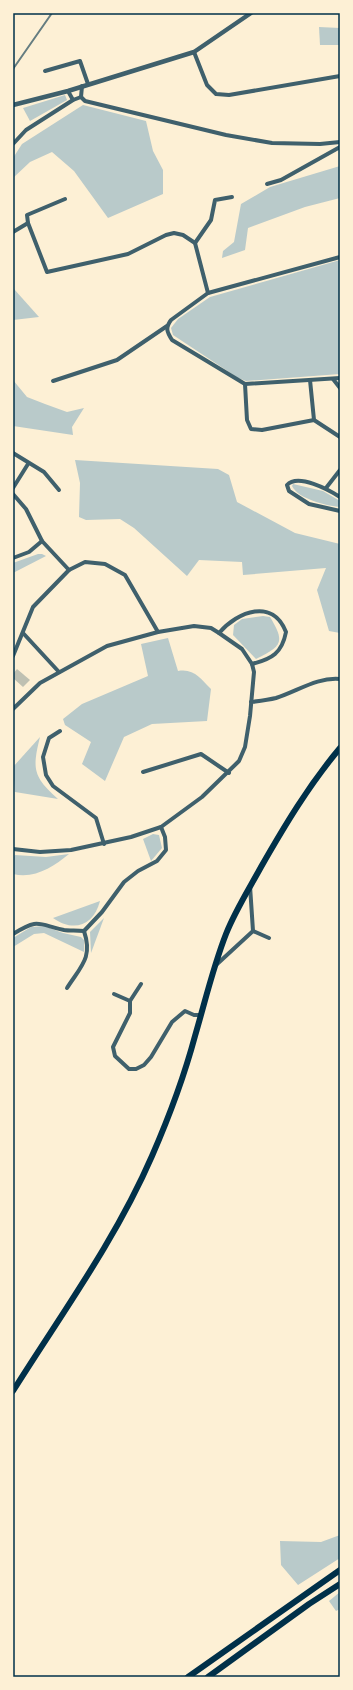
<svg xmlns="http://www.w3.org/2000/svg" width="353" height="1690" font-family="Lato,sans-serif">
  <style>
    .green { fill: #b9caca }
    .building { fill: #bec0b2 }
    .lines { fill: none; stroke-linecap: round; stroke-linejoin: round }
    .minor { stroke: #3f606c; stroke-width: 4 }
    .tertiary { stroke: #3f606c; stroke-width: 4.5 }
    .trunk { stroke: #003049; stroke-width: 6 }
    .rail { stroke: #657d81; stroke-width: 2 }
    .neatline { fill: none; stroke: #003049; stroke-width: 1.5 }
  </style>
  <rect width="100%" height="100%" fill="#fdf0d5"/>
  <g class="green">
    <polygon points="319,27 340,28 340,45 320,45"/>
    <polygon points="65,95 67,100 30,121 23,108"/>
    <polygon points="83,105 146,121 153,151 163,170 163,194 108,218 74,171 52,152 30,162 13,178 13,158 22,144"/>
    <polygon points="340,166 340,198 305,207 248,228 245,250 222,258 223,251 234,242 241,204 270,187"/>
    <polygon points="340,260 340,374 246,381 238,378 173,335 171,328 178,319 210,297"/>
    <polygon points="14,289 39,317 13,320"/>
    <polygon points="13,380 27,397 45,404 67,412 84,408 72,427 73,435 13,426"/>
    <polygon points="75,460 218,469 229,475 237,502 295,533 340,544 340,633 329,631 317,590 326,568 243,575 242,562 199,560 187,576 134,528 120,519 86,520 79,517 80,483"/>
    <path d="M293,484L323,491L340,501V507C327,506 298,499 292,486Z"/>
    <polygon points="38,554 42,554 46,556 13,573 13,563"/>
    <path d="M263,616L270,617C286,643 281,646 256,659L233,635L234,625L242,619Z"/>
    <path d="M168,638L178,671C194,668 201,679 211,689L207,721L152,724L124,737L105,781L82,764L91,742L65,725L63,719L82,704L148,676L141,644Z"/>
    <path d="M40,737C32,769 33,777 58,799L15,792L13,767Z"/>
    <polygon points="153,834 159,835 162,848 151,861 143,839"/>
    <path d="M69,854C53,867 35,879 13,874V858L15,855L46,857Z"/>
    <path d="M100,901C94,925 74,933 53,918Z"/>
    <polygon points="104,918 91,953 90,932"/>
    <polygon points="44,926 63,933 81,937 84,940 84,952 44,933 34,934 13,947 13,938 31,927"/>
    <polygon points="340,1535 340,1558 298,1585 281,1565 280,1541 321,1542"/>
    <polygon points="340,1592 340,1609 336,1611 329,1601"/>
  </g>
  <polygon class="building" points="17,669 30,680 23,687 13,678 13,674"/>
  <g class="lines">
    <g class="minor">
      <polyline points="194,52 207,85 216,94 229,95 340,76"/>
      <polyline points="45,71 80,61 88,84"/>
      <polyline points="68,91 73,100"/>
      <polyline points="81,97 85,101 226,135 272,143 320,144 340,142"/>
      <polyline points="13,144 26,130 73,100 81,97 82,86"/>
      <polyline points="267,184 281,180 340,147"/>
      <polyline points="65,199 27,215 28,223 47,272 128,254 166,235 174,233 183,235 195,243 208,293"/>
      <polyline points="13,232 28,223"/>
      <polyline points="195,243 211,220 215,200 232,197"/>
      <path d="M340,257L208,293L171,320C165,328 167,332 172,340L245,384L340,378"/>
      <polyline points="333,379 340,388"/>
      <polyline points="310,380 314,420 340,437"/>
      <polyline points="53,381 117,360 167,326"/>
      <polyline points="245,384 247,420 251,429 262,430 314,420"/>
      <polyline points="13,453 44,472 59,490"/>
      <polyline points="13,488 28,464"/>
      <polyline points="326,488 340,470"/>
      <polyline points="13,494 26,509 42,541 69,570"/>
      <path d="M340,497C329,490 298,473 287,485L289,491L309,504L340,511"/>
      <polyline points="13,558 29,552 42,541"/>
      <polyline points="23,633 59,672"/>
      <path d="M219,633C238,611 273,598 286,632C282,653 272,659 252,664"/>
      <polyline points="13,656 33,607 69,570 85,562 105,564 125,575 158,632"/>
      <path d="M251,702C259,701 268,700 276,698C298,691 317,677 340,679"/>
      <polyline points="13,709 40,683 107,646 158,632 194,626 211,628 219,633 242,649 252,664 254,672 250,716 245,747 239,761 202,797 161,827 131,837 71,850 40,852 13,849"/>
      <polyline points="60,731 49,738 43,757 46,775 53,786 96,818 104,844"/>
      <polyline points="143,772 201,754 229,773"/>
      <polyline points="253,931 269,938"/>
      <path d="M13,934C39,918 37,924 64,930C70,931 77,930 84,931L102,912L124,882L138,871L157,861L166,850L165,837L161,827"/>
      <polyline points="215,966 253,931 250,886"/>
      <polyline points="141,984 130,1001 130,1013 113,1047 115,1056 129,1069 136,1069 144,1065 151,1057 172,1022 185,1011 194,1015 201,1015"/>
      <path d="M67,988C81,966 93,958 84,931"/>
      <polyline points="114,994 130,1001"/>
    </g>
    <polyline class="tertiary" points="13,105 68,91 194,52 251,13"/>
    <g class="trunk">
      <path d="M13,1391C62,1313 115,1241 152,1156C169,1117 184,1077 195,1036C205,1002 213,967 226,934C235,911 249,889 261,867C285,825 309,785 340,748"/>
      <polyline points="188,1677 340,1570"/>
      <polyline points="208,1677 309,1604 340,1584"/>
    </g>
    <polyline class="rail" points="13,69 52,13"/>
  </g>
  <rect width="353" height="1690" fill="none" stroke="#fdf0d5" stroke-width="28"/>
  <rect x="14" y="14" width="325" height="1662" class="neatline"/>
</svg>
